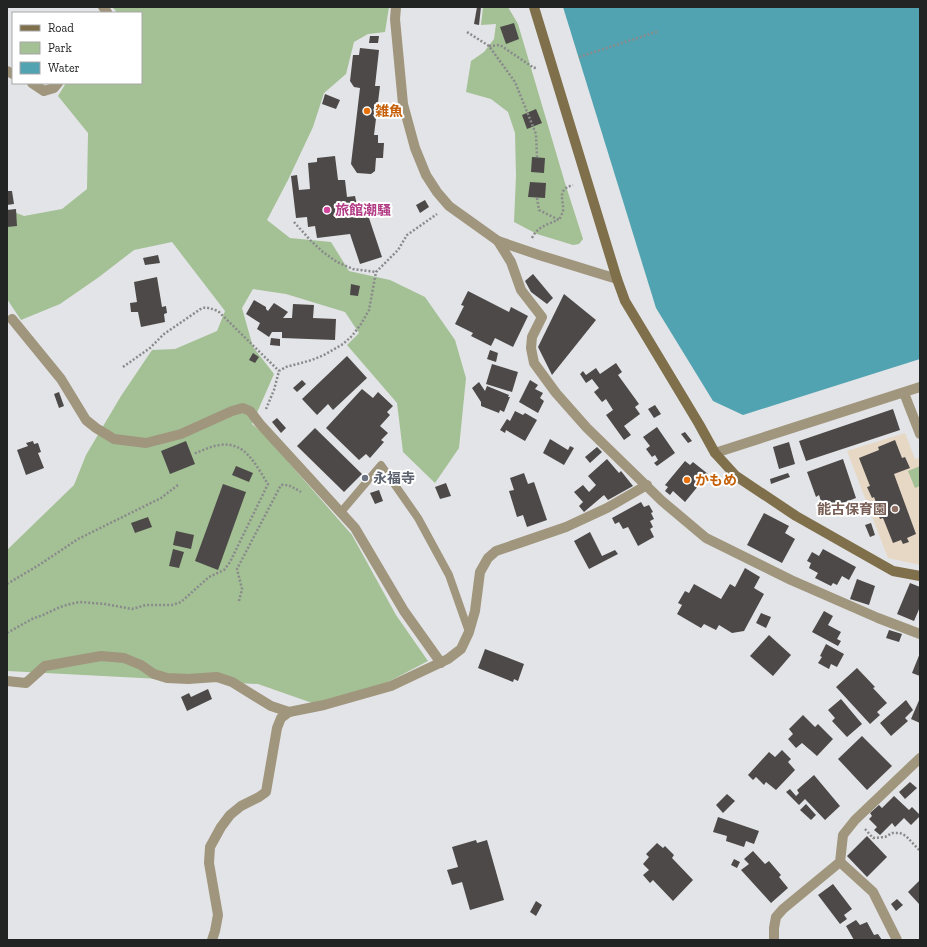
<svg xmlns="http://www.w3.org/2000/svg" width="927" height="947" font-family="'Zilla Slab','Noto Sans JP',serif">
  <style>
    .education { fill: #e6d8c5 }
    .green { fill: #a4c095 }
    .water { fill: #51a3b1 }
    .building { fill: #4c4948 }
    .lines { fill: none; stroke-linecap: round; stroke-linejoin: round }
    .path { stroke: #898a8b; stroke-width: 2.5; stroke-dasharray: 2 2; stroke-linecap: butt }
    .lane { stroke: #a0957d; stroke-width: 8 }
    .street { stroke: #a0957d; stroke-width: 10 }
    .secondary { stroke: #7f6f4a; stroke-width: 10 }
    .food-dot { fill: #e8710a; stroke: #fff; stroke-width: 1.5 }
    .hotel-dot { fill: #d1479c; stroke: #fff; stroke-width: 1.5 }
    .worship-dot { fill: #6b7280; stroke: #fff; stroke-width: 1.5 }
    .education-dot { fill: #8d6e63; stroke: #fff; stroke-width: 1.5 }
    .labels { text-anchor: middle; stroke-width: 4; stroke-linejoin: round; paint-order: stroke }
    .food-label { font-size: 14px; font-weight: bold; fill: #c56008; stroke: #fff; text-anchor: start }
    .hotel-label { font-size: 14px; font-weight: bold; fill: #b23c85; stroke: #fff; text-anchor: start }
    .worship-label { font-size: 14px; font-weight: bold; fill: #5b616d; stroke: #fff; text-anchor: start }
    .education-label { font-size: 14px; font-weight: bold; fill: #785e54; stroke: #fff; text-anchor: end }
  </style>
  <rect width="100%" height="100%" fill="#e3e4e7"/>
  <polygon class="education" points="905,433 915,459 920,458 920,565 888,558 847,451"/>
  <g class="green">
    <polygon points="112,7 389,7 385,32 368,34 354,42 346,74 324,93 313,127 288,180 267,220 290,238 331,242 349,271 390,280 425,297 455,340 466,378 459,448 435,483 403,452 397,403 347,345 359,333 345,312 286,294 253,289 242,308 253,347 274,374 252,424 263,433 352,535 396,615 428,661 388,682 315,704 258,684 7,671 7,550 74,485 86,455 121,396 152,350 175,349 217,331 225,311 172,242 134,250 99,277 60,304 21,320 7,299 7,209 24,216 62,209 87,189 88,133 58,96 66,83 141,83 141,13 116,13 116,11"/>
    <polygon points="483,7 508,7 518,24 565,183 583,239 579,244 573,245 537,234 514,222 516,176 515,133 508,112 491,99 466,92 471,61 484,52 494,39 496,24 481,25"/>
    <polygon points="920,466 920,486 915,488 908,471"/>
  </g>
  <polygon class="water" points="563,7 920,7 920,359 743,415 713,401 656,308"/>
  <g class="building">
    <polygon points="477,7 481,7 479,25 474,24"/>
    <polygon points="514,23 519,39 506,44 500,27"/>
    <polygon points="370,36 379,36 378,43 369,43"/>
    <polygon points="360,48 379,50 375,86 380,86 374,135 378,135 378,143 384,143 383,158 376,158 375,171 371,174 357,173 351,164 360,88 354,87 350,81 353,55 359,55"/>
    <polygon points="325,94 340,100 336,109 322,104"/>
    <polygon points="536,109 542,123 527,129 522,115"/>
    <polygon points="335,156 338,180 345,180 347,197 355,196 358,210 366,209 382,257 360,264 350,234 317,238 315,226 308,227 307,217 296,218 291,176 297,175 299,190 310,189 308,163 317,162 317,158"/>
    <polygon points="532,157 545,158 544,173 531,172"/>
    <polygon points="530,182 546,183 545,198 528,197"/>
    <polygon points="7,191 12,191 14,204 7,205"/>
    <polygon points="425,200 429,207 420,213 416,205"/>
    <polygon points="16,209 17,226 7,227 7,210"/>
    <polygon points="158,255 160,263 145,265 143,258"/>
    <polygon points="533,274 553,298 547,304 531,292 525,281"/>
    <polygon points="157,277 162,307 166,306 167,313 164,314 165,322 141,327 138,312 131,312 130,303 137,302 134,282"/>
    <polygon points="351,284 360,286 358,296 350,295"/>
    <polygon points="468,291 509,312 511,307 528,316 513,347 495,338 491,346 471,336 473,333 455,324 464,306 461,305"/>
    <polygon points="564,294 596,320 552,375 538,347"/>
    <polygon points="254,300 266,307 266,309 268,311 274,303 288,312 283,318 292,318 293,304 314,305 313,318 336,319 335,340 282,338 282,332 272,332 269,337 257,329 260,323 246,314"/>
    <polygon points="271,338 280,339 280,346 270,345"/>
    <polygon points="490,350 498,353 496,362 487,359"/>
    <polygon points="253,353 259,357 255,363 249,360"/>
    <polygon points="347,356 367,378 333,410 328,404 317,415 302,399"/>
    <polygon points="616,363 622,372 618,375 639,404 635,407 640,414 624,426 631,435 624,440 606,415 613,410 606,399 602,402 594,392 599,388 592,379 586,383 580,374 583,371 586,375 596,368 600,374"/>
    <polygon points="492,364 518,372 512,392 486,384"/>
    <polygon points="302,380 306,384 297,392 293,388"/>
    <polygon points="530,380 538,385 535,389 543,393 540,398 544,401 538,413 519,402"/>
    <polygon points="479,382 485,391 487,386 509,395 508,397 510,397 504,412 500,410 499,413 481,406 481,402 472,388"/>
    <polygon points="362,389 373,398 378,392 393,406 387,412 390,415 380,426 388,433 381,440 384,442 370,458 366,454 359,460 326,428"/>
    <polygon points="59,392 64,406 59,408 54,394"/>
    <polygon points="655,405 661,414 654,418 648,409"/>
    <polygon points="893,409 900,430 806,461 799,441"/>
    <polygon points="515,411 523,415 525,413 537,420 525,441 506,430 505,433 500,430 507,419 510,421"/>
    <polygon points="277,418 286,428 281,433 272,422"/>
    <polygon points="657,427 675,453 657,466 654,463 658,460 655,455 652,457 646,449 650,446 643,437"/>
    <polygon points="315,428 362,474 344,492 297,446"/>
    <polygon points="685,432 692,441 688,443 681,434"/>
    <polygon points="550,439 568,450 570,446 574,448 564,465 543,453"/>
    <polygon points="895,440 902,458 905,457 910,468 894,474 916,534 907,538 909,542 903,544 901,540 893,543 883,518 880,519 877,512 879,511 874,497 872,498 867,487 870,486 859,458 879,450 878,447"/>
    <polygon points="33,441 34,444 38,443 41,452 38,453 44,468 26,475 17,450 28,446 26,443"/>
    <polygon points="186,441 195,464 170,474 161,451"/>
    <polygon points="789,442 795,464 779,469 773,447"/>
    <polygon points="597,447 602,452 590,463 585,457"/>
    <polygon points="607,459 619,473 621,471 633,486 608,500 604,495 584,512 579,506 583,502 574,492 583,485 589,492 596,485 588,476"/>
    <polygon points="843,459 856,498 824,510 819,495 816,497 807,472"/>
    <polygon points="685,461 690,465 693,462 708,474 685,502 673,491 670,495 665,491 668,487 665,485"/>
    <polygon points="236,466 253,473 249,482 232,475"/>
    <polygon points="524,473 528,484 534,482 547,520 527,527 523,515 517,517 509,491 514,490 510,478"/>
    <polygon points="788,473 790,477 771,484 770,479"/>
    <polygon points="446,483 451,496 440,499 435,487"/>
    <polygon points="223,484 246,492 218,570 195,561"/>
    <polygon points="379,490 383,501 375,504 370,493"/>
    <polygon points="641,502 644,507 649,505 653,512 651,513 654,519 650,521 653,527 650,529 654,537 638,546 628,527 623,529 619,522 615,524 612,518"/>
    <polygon points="764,513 789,526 785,533 795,539 782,563 747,545"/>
    <polygon points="148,517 152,527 135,533 131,523"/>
    <polygon points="871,523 875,535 870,537 865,525"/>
    <polygon points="176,531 194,535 191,549 173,545"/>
    <polygon points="590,532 602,556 615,550 618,554 589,569 574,541"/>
    <polygon points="173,549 184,552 179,568 169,566"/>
    <polygon points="823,549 856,567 849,580 842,576 837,585 833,583 831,586 815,578 818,573 809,568 811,563 807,561 812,552 819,556"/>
    <polygon points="745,568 760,577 754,588 764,594 744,631 732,633 719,625 716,630 704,624 701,628 677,614 682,605 678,603 685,591 689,593 694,584 721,599 730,584 735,587"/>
    <polygon points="857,579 875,586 869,605 850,599"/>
    <polygon points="910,583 920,587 920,607 914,621 897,614"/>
    <polygon points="824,611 833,616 828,625 841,632 837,639 841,641 838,646 812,632"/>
    <polygon points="761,613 771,617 766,628 756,623"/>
    <polygon points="889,630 902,634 899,642 886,638"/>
    <polygon points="769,635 791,655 773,676 750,656"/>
    <polygon points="826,644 844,654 837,667 831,664 829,669 818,663 822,657 820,656"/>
    <polygon points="485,649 524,664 518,681 514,679 513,682 478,668"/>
    <polygon points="920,653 920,676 912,673"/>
    <polygon points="857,668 875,687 873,688 887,703 877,712 880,715 870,724 836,687"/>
    <polygon points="208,689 212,699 187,711 181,697 189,693 191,697"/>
    <polygon points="920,698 920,723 911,719"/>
    <polygon points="841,699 862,724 847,737 832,721 835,718 828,710"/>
    <polygon points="906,700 913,710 905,718 908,721 891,736 880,723"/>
    <polygon points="803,715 815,727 818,724 833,739 817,756 802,743 796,748 788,739 793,734 789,729"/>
    <polygon points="862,736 892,766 867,790 838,759"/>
    <polygon points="782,750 791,759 788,762 795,770 776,790 766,782 764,785 756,777 753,780 748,775 769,752 775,757"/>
    <polygon points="814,775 840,806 825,820 805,799 799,805 786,792 790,789 796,796 799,793 797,790"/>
    <polygon points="910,782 917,788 905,799 899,792"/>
    <polygon points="727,794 735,801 723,813 716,805"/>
    <polygon points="894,796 909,810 912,807 920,815 920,816 911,825 904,818 895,827 892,823 880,835 874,830 877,827 869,819 872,816 870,813 879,805 882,808"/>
    <polygon points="806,804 816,815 811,820 800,810"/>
    <polygon points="718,817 759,831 754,844 746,841 744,847 726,841 727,836 713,832"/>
    <polygon points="867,836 887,857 867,877 847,856"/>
    <polygon points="476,840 477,843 487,840 504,900 470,910 462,882 452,885 447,870 458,867 452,847"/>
    <polygon points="657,843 663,848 665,846 674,855 672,858 693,880 673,901 653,880 650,883 643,875 649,870 643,864 649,857 646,854"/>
    <polygon points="753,851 765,864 769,861 781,875 779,877 788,888 771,903 741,870 749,864 744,859"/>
    <polygon points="734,859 740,862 737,868 731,865"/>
    <polygon points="920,880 920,905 908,892"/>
    <polygon points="833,884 852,909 844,915 847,919 840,924 818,895"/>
    <polygon points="897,899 903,905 896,911 891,904"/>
    <polygon points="536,901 542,905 536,916 530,912"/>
    <polygon points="856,920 860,925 867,922 874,935 878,934 882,940 854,940 846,926"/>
  </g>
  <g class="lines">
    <g class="path">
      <polyline points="467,32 489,46 515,82 536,134 537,157"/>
      <polyline points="489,46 500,45 534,68 537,67"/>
      <polyline points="579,57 659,31"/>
      <path d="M537,198L539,210L559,220C560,218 562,214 563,211C564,199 556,190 573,185"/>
      <polyline points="294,222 311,241 323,252 337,262 353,269 376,272"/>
      <path d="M532,238C537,227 548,224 558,220"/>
      <path d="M123,367L150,348L164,334L202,308C208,307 212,309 218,311L279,371"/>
      <polyline points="266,409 274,390 279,371 286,367 312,360 324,355 343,344 352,336 361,324 369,310 376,272 398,250 407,235 437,214"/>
      <polyline points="7,584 39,565 78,539 161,498 178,485"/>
      <path d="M239,601L242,589L237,569L281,485C289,484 294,488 301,492"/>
      <path d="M7,633L32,619L43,615L60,607L70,604L80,602L105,604L132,609L146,605H172L181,602L209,577L224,570L230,562L268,484C256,466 246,441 220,445C211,446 202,451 193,454"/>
      <polyline points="865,829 873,838 885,837 892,833 900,833 906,836 920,851"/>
    </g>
    <polyline class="lane" points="341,512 381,465 418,518 449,575 469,632"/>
    <g class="street">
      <polyline points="103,7 107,12 107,13"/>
      <polyline points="396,7 395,19 403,104 415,148 426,175 437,192 449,206 498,241 539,255 617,279"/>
      <polyline points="7,71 13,74"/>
      <polyline points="32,83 44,91 54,88 58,83"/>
      <polyline points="498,241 511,262 521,290 542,317 532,337 531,348 534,363 556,393 587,428 662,501 706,538 791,580 878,618 920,634"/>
      <polyline points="12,319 61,379 86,420 96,428 114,439 146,443 181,434 232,411 243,408 250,411 260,424 355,528 404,611 441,663"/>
      <polyline points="904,393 920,434"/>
      <polyline points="715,453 920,387"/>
      <polyline points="7,681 26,683 45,666 101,656 124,658 141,665 154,674 167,678 188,679 217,677 232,682 271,706 289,712"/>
      <polyline points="840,862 873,892 897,940"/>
      <polyline points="212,940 215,931 218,915 209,863 210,847 221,827 230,815 241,806 259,797 266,792 277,728 281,718 289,712 324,705 391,686 448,659 461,649 469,632 475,611 480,572 488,558 496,551 566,527 607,508 647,485"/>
      <polyline points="774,940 774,928 776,917 783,909 840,862 843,835 855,820 920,758"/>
    </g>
    <polyline class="secondary" points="534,7 617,279 625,301 699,424 715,453 736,476 796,516 893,571 920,576"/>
  </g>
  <g class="food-dot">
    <circle cx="367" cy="111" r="4"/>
    <circle cx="687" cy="480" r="4"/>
  </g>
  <circle class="hotel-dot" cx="327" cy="210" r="4"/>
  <circle class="worship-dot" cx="365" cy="478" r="4"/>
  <circle class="education-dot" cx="895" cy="509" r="4"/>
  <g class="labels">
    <g class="food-label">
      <text x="375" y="116">雑魚</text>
      <text x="695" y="485">かもめ</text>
    </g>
    <g class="hotel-label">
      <text x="335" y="215">旅館潮騒</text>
    </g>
    <g class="worship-label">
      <text x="373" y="483">永福寺</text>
    </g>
    <g class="education-label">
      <text x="887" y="514">能古保育園</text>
    </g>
  </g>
  <rect width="927" height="947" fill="none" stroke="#222323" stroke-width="16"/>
  <rect x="12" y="12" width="130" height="72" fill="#ffffff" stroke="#a7a7a7"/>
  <rect x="20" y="25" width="20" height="6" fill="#7f6f4a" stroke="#a7a7a7"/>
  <text x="48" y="32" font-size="12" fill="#222323">Road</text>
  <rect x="20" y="42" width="20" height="12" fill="#a4c095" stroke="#a7a7a7"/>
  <text x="48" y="52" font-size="12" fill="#222323">Park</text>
  <rect x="20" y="62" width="20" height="12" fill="#51a3b1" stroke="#a7a7a7"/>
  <text x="48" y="72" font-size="12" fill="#222323">Water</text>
</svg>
